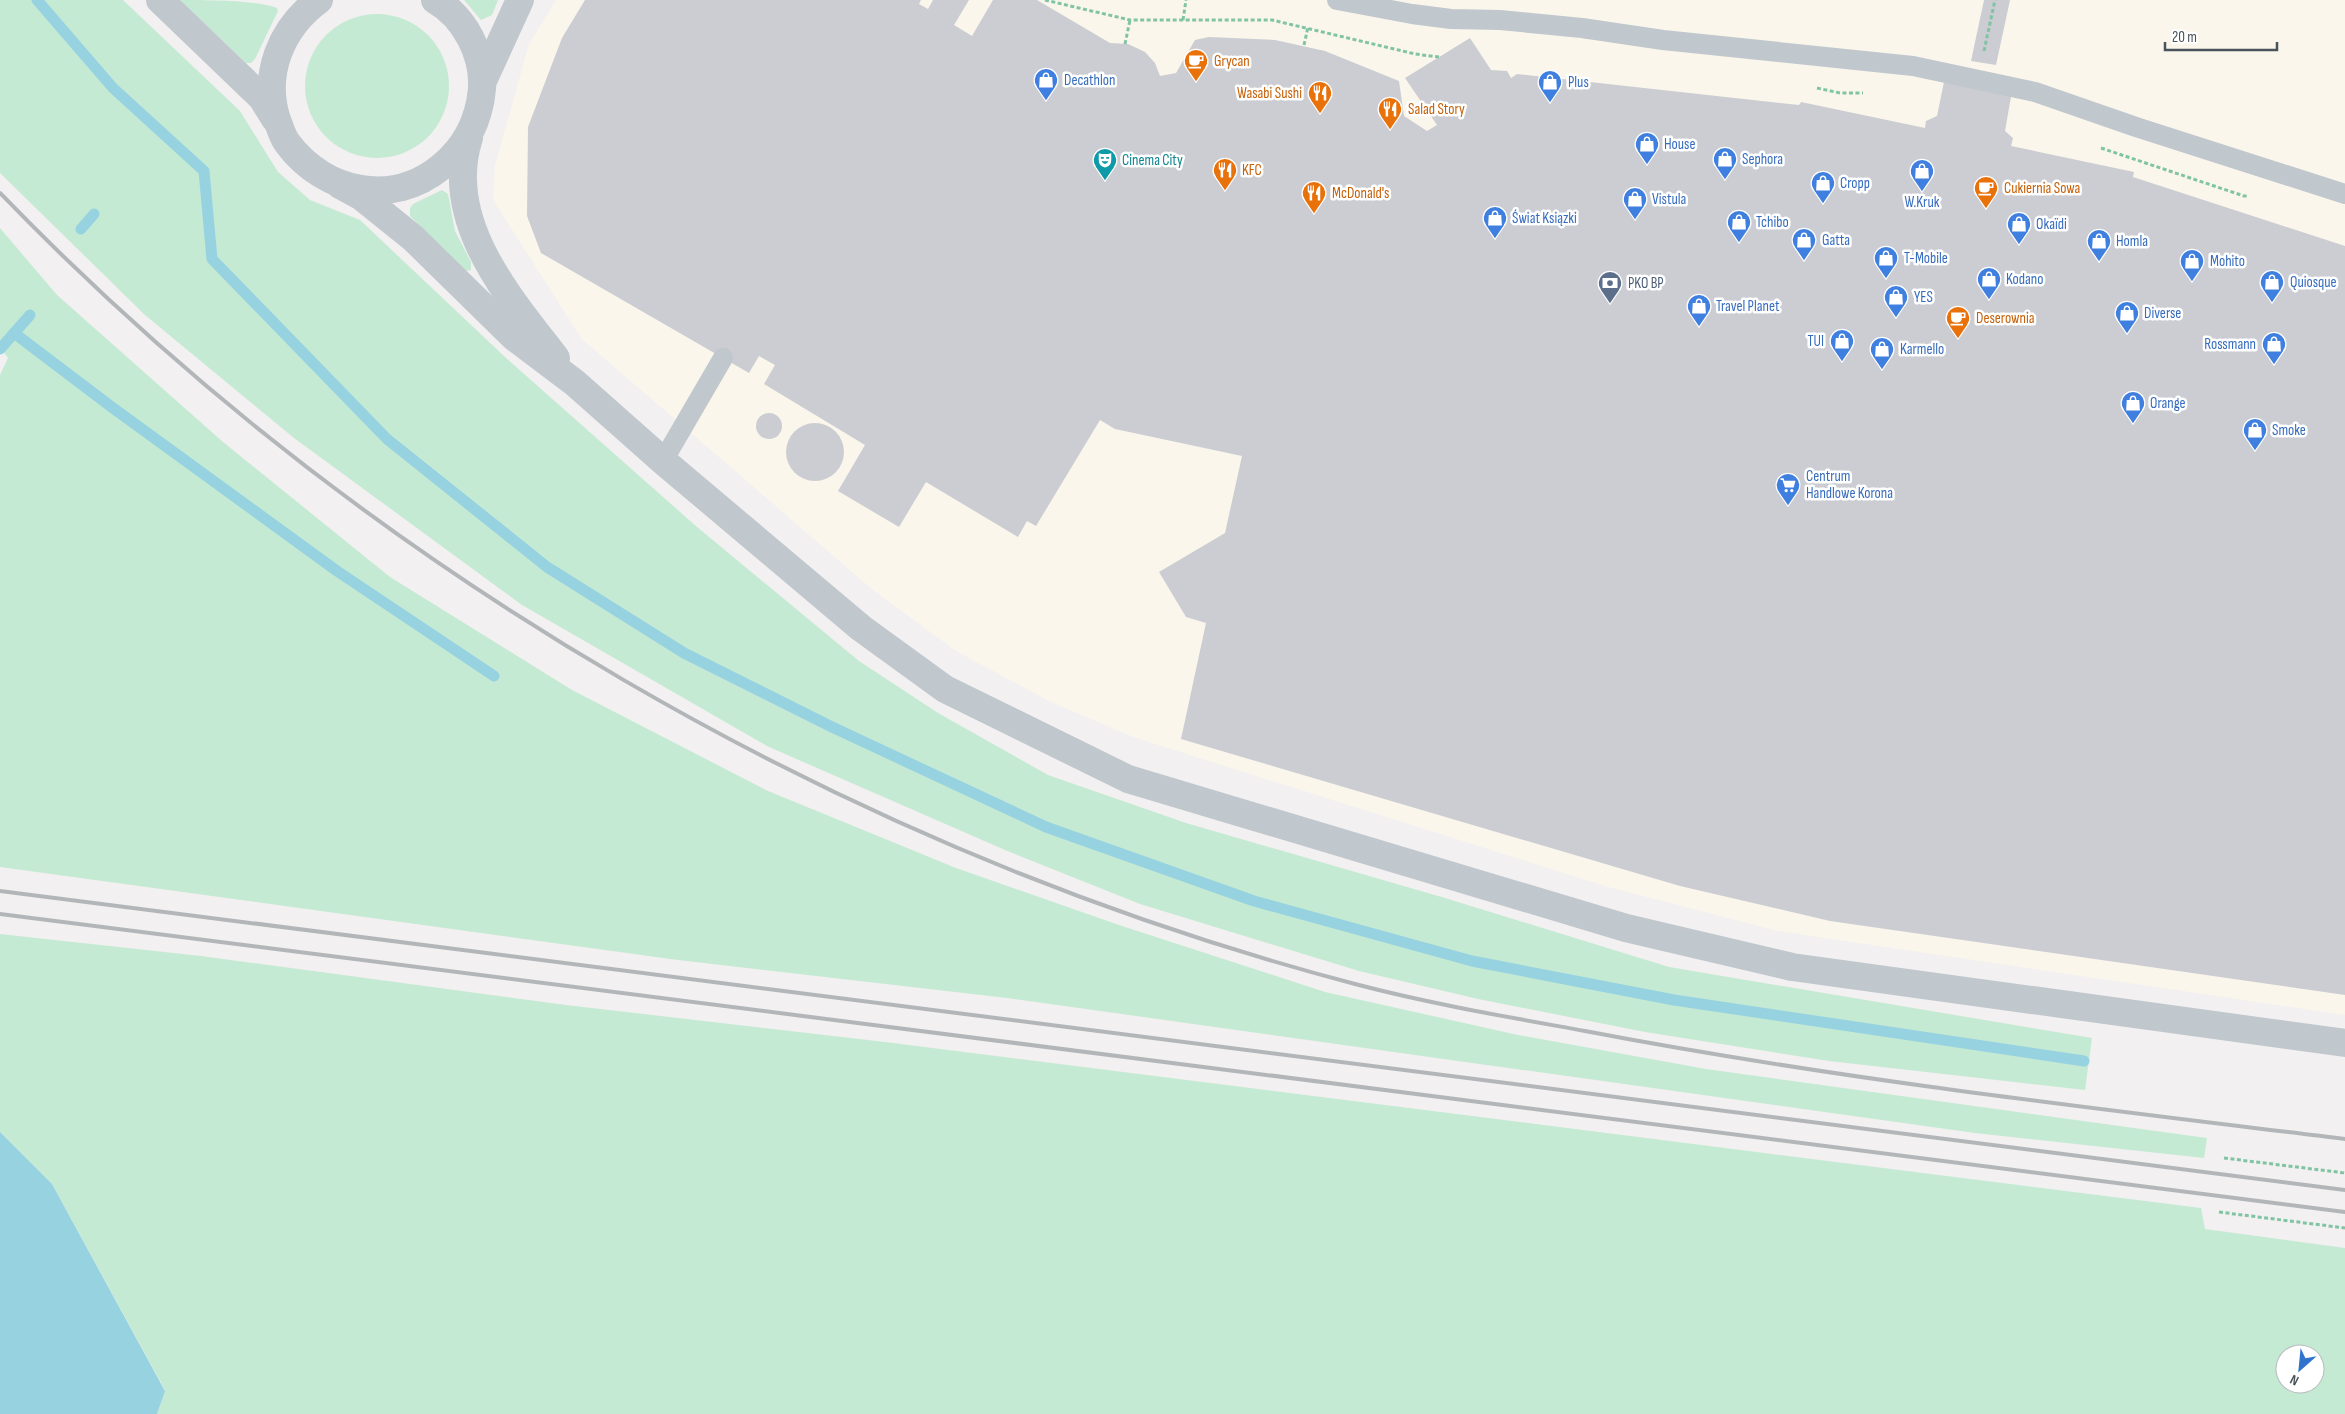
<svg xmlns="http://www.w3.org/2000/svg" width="2345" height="1414" font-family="'Sofia Sans Condensed',sans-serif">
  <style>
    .commercial { fill: #faf6ec }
    .green { fill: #c5ead3; fill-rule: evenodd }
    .water { fill: #97d2e1 }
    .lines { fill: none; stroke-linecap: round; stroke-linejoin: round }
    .stream { stroke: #97d2e1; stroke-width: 11 }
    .building { fill: #cbcdd2 }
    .path { stroke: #81c4a3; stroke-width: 3; stroke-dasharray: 4 2.5; stroke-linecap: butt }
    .service { stroke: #c0c7cd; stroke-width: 20 }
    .tertiary { stroke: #c0c7cd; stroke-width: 28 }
    .rail { stroke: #b3b6b9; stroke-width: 4 }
    .labels { text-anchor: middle; stroke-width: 5; stroke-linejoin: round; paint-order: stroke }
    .food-label { font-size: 15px; fill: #c56008; stroke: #fff; text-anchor: start }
    .shop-label { font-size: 15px; fill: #366cbe; stroke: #fff; text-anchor: start }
    .culture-label { font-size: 15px; fill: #0d838f; stroke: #fff; text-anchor: start }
    .service-label { font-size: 15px; fill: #4e5e75; stroke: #fff; text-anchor: start }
  </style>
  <rect width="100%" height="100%" fill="#f2f0f0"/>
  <polygon class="commercial" points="556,0 2345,0 2345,1015 1778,931 1608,887 1133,737 1051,702 956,651 873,590 582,339 493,200 495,166 529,44"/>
  <g class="green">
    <polygon points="0,0 123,0 240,111 278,172 310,200 360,220 505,357 697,527 859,661 938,713 1048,775 1186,823 1445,898 1669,967 2092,1038 2085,1090 1829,1061 1645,1032 1478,999 1359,971 1140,904 1005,850 769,747 522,605 294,438 145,315 0,173"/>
    <path d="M180,0C205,0 257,0 277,8L278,11L255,59L251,63H246Z"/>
    <polygon points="464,0 498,0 492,15 481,20"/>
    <circle cx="377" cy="86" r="72"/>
    <polygon points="442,190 448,194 455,231 471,262 471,270 468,271 463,269 410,216 410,208 413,204"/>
    <polygon points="0,228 57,295 223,442 390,577 572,690 768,791 956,868 1122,926 1325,992 1518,1035 1706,1069 2207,1138 2204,1158 1975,1133 1007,998 678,960 0,867 0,375 8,358 0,347"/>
    <path d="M0,934L201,956L566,1005L885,1042L2201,1208L2205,1229L2345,1248V1414H157L165,1390L52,1184L0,1132ZM2285,1354H2315V1384H2285Z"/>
  </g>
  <polygon class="water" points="0,1132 52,1184 165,1391 157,1414 0,1414"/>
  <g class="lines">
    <g class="stream">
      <polyline points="37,0 113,88 204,171 212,259 387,439 547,567 684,653 832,727 1046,827 1254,901 1472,961 1674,1000 2084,1061"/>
      <polyline points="81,229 94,214"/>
      <polyline points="14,333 113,408 337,571 494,676"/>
      <polyline points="0,349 30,315"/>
    </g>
  </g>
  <g class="building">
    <polygon points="585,0 921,0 919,4 928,9 933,0 969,0 954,25 972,36 993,0 1037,0 1110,43 1128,44 1145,52 1155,63 1160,76 1176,73 1195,40 1209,37 1275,40 1325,51 1399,81 1404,116 1427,131 1437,125 1405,78 1470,38 1491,70 1507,71 1511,78 1517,74 1799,105 1801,102 1925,128 1926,121 1937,116 1945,77 2012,91 2005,131 2013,138 2011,146 2134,172 2133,177 2345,246 2345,995 1830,921 1680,886 1181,739 1206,623 1186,617 1159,572 1225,533 1242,456 1115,429 1100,420 1036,526 1027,521 1018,537 926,482 899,527 838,491 865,445 764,384 775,365 759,356 749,373 541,253 527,216 528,127 562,38"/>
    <polygon points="1984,0 2010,0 1996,65 1971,61"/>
    <circle cx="769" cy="426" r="13"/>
    <circle cx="815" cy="452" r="29"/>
  </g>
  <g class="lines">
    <g class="path">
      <polyline points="1045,0 1130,20 1272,20 1415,54 1439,57"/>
      <polyline points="1183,20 1186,0"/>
      <polyline points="1125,44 1130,20"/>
      <polyline points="1304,45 1308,27"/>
      <polyline points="1984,51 1995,0"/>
      <polyline points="1817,88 1840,93 1863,93"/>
      <polyline points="2101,148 2244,196 2249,196"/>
      <polyline points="2224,1158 2345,1173"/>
      <polyline points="2219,1212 2345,1228"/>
    </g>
    <g class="service">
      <polyline points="1337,0 1412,14 1451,19 1500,20 1582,28 1663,40 1913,66 2035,92 2136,127 2345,194"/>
      <polyline points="663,461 723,358"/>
    </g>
    <g class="tertiary">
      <polyline points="160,0 262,98 275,119"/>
      <path d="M319,0C281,28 262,74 277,120C280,127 283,138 288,144C325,193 392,207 441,167C466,147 479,121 482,89C484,55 465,17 435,0"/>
      <polyline points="482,83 520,0"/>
      <path d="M469,138C442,221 509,297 556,358"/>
      <polyline points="340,185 362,197 413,238 514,337 575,383 663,461 861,628 945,689 1128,779 1626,928 1792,967 2345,1043"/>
    </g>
    <g class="rail">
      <path d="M0,193C367,572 846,850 1355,984C1431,1004 1508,1017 1585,1031C1836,1079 2091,1108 2345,1139"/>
      <polyline points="0,891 2345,1190"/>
      <polyline points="0,914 2345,1212"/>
    </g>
  </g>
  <defs>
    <g id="cafe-pin" transform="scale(1.25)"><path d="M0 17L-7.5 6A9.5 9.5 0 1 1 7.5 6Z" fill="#e8710a" stroke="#fff"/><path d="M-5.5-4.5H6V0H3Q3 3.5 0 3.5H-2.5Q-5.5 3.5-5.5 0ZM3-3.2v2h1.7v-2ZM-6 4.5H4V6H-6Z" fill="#fff"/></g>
    <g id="shop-pin" transform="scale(1.25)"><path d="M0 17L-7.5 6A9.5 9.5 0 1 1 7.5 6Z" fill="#3f7fe0" stroke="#fff"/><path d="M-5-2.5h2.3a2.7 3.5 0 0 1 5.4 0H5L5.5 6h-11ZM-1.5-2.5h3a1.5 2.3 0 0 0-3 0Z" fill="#fff"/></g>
    <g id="restaurant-pin" transform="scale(1.25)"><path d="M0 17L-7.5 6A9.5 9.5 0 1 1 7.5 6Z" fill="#e8710a" stroke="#fff"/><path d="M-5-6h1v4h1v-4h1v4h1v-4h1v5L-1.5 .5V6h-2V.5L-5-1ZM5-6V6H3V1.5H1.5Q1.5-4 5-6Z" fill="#fff"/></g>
    <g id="theatre-pin" transform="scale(1.25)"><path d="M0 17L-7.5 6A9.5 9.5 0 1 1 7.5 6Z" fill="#0f9aa8" stroke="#fff"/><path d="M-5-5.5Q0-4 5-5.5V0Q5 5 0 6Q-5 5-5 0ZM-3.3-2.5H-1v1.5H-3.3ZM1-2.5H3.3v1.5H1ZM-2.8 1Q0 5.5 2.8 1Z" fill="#fff"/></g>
    <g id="bank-pin" transform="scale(1.25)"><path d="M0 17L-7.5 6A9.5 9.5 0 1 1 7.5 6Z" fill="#5c6f8a" stroke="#fff"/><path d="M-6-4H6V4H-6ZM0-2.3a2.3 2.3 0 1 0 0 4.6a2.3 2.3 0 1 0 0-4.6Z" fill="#fff"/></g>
    <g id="supermarket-pin" transform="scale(1.25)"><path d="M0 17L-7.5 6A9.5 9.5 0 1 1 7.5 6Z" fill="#3f7fe0" stroke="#fff"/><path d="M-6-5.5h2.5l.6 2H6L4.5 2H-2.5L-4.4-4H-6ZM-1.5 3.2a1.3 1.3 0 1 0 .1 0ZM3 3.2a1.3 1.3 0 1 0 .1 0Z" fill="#fff"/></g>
  </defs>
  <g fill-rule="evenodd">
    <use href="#cafe-pin" x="1196" y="61"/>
    <use href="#shop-pin" x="1046" y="80"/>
    <use href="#shop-pin" x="1550" y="82"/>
    <use href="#restaurant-pin" x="1320" y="93"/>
    <use href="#restaurant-pin" x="1390" y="109"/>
    <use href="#shop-pin" x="1647" y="144"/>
    <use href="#shop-pin" x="1725" y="159"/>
    <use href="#theatre-pin" x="1105" y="160"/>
    <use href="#restaurant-pin" x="1225" y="170"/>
    <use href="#shop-pin" x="1922" y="171"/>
    <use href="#shop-pin" x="1823" y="183"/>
    <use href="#cafe-pin" x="1986" y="188"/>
    <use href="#restaurant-pin" x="1314" y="193"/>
    <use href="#shop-pin" x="1635" y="199"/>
    <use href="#shop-pin" x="1495" y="218"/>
    <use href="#shop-pin" x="1739" y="222"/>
    <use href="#shop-pin" x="2019" y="224"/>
    <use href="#shop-pin" x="1804" y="240"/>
    <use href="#shop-pin" x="2099" y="241"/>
    <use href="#shop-pin" x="1886" y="258"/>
    <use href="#shop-pin" x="2192" y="261"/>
    <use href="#shop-pin" x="1989" y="279"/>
    <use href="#shop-pin" x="2272" y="282"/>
    <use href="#bank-pin" x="1610" y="283"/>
    <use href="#shop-pin" x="1896" y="297"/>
    <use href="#shop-pin" x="1699" y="306"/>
    <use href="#shop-pin" x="2127" y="313"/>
    <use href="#cafe-pin" x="1958" y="318"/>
    <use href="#shop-pin" x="1842" y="341"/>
    <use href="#shop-pin" x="2274" y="344"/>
    <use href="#shop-pin" x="1882" y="349"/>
    <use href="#shop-pin" x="2133" y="403"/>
    <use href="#shop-pin" x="2255" y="430"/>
    <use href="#supermarket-pin" x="1788" y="485"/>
  </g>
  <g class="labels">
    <g class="food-label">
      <text x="1214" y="66">Grycan</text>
      <text x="1302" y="98" text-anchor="end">Wasabi Sushi</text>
      <text x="1408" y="114">Salad Story</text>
      <text x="1242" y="175">KFC</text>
      <text x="2004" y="193">Cukiernia Sowa</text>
      <text x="1332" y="198">McDonald's</text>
      <text x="1976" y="323">Deserownia</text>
    </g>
    <g class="shop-label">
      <text x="1064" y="85">Decathlon</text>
      <text x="1568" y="87">Plus</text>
      <text x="1664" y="149">House</text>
      <text x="1742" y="164">Sephora</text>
      <text x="1840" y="188">Cropp</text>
      <text x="1652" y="204">Vistula</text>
      <text x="1922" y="207" text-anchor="middle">W.Kruk</text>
      <text x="1512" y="223">Świat Ksiązki</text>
      <text x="1756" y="227">Tchibo</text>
      <text x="2036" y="229">Okaïdi</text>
      <text x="1822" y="245">Gatta</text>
      <text x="2116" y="246">Homla</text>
      <text x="1904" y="263">T-Mobile</text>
      <text x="2210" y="266">Mohito</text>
      <text x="2006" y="284">Kodano</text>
      <text x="2290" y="287">Quiosque</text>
      <text x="1914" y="302">YES</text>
      <text x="1716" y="311">Travel Planet</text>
      <text x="2144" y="318">Diverse</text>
      <text x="1824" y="346" text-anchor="end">TUI</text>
      <text x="2256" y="349" text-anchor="end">Rossmann</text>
      <text x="1900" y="354">Karmello</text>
      <text x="2150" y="408">Orange</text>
      <text x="2272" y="435">Smoke</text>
      <text x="1806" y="481">Centrum<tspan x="1806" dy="17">Handlowe Korona</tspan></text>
    </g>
    <g class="culture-label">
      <text x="1122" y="165">Cinema City</text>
    </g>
    <g class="service-label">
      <text x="1628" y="288">PKO BP</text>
    </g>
  </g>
  <g transform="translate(2300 1369) rotate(207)"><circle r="24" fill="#ffffff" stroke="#b7babd"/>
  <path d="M0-4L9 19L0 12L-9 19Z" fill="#3174cc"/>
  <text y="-8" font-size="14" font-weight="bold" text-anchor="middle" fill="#4a535b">N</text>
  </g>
  <path d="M2165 42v8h112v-8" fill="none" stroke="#4a535b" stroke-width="2.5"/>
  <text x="2172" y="42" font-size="15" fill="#4a535b" stroke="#ffffff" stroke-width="4" paint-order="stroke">20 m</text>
</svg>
